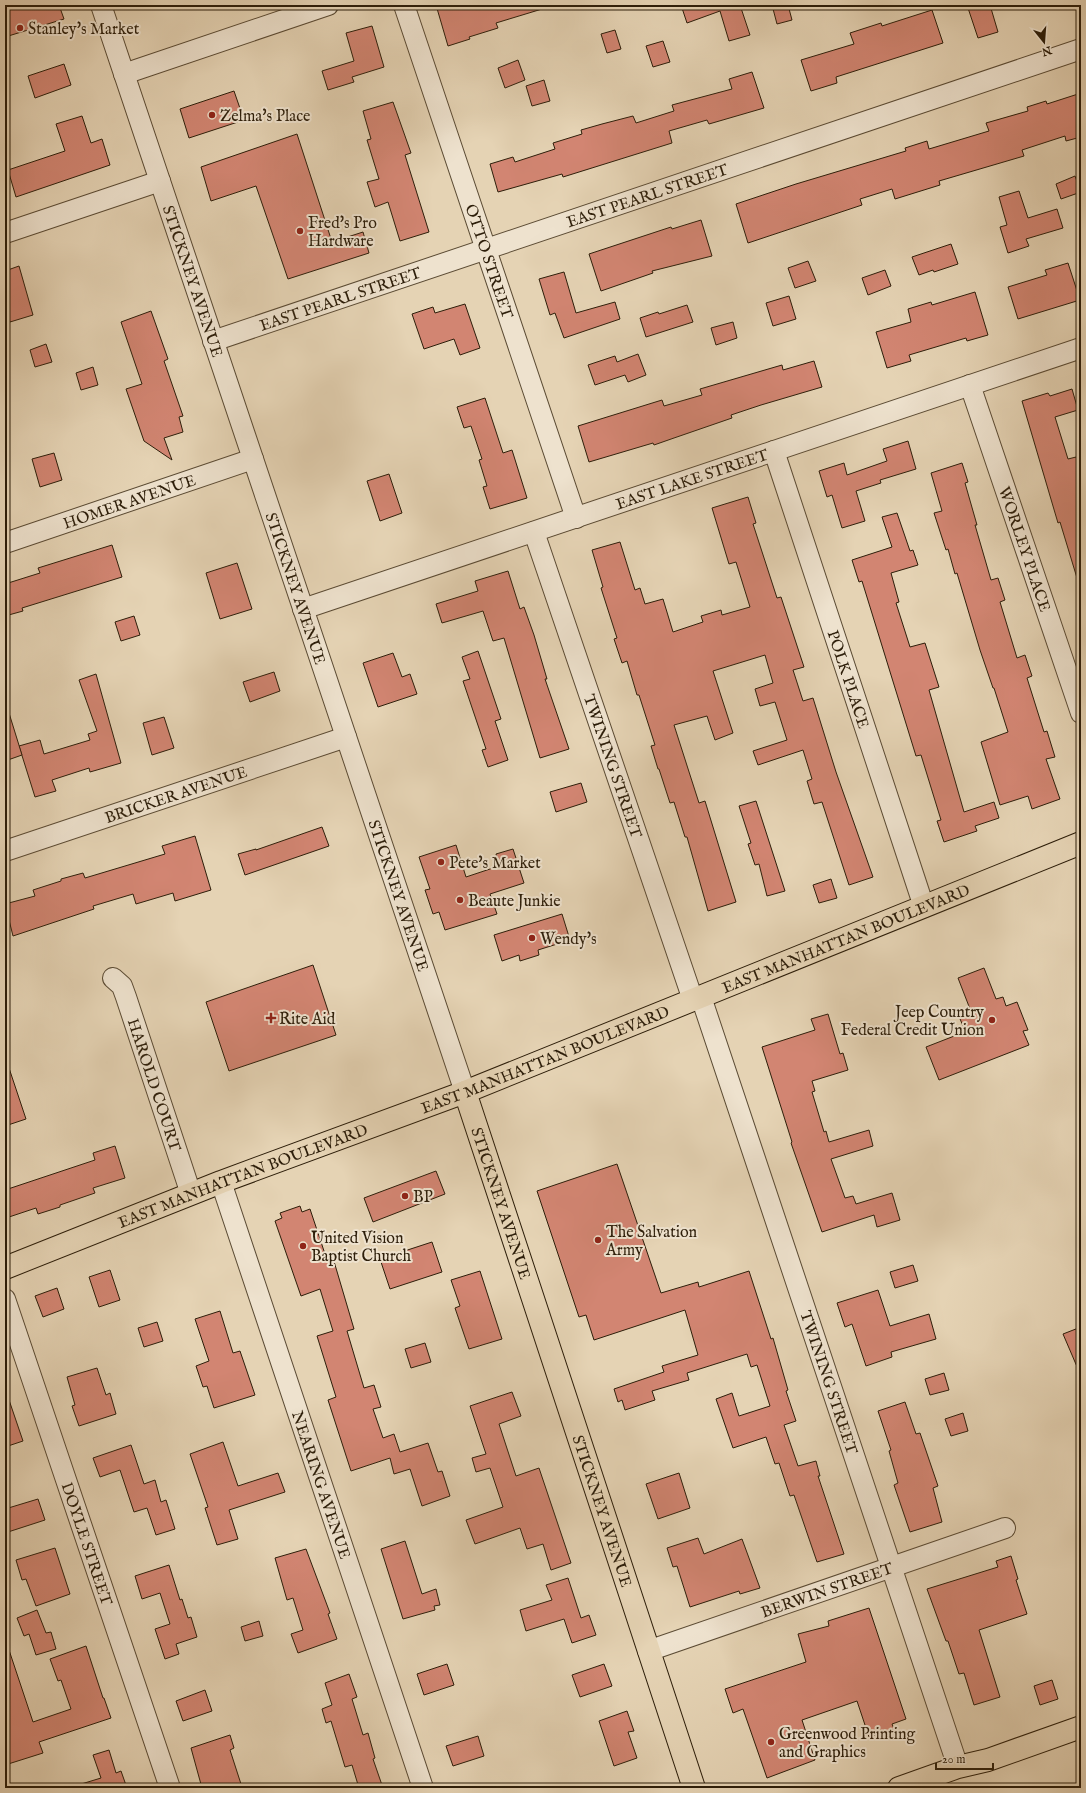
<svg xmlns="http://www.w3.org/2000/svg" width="1086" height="1793" font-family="'IM FELL English',serif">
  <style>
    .building { fill: #d28572; stroke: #2d1e0a }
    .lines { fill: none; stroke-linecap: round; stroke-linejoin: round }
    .minor-casing { stroke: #5b4b34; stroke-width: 22 }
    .major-casing { stroke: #2d1e0a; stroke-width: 24 }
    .minor { stroke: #eee2ce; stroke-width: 20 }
    .major { stroke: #e5d3b4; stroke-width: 22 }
    .poi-dot { fill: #8f2418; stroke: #eee2ce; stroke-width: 1.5 }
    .labels { text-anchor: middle; stroke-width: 4; stroke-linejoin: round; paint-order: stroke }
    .poi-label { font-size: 16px; fill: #2d1e0a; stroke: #eee2ce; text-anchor: start }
    .street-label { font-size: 16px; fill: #2d1e0a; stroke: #eee2ce }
  </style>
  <rect width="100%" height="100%" fill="#e5d3b4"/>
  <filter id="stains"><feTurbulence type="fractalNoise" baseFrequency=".005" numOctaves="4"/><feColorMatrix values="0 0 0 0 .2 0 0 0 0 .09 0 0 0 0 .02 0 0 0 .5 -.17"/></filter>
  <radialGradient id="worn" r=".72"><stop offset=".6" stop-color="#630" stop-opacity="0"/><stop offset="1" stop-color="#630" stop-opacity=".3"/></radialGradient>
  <g class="building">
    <polygon points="5,5 59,5 64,19 5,37"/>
    <polygon points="436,5 542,5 542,9 496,23 498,28 469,37 470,39 448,46"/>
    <polygon points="681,5 740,5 750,35 729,41 720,11 687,23"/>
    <polygon points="772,5 788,5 792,20 777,24"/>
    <polygon points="967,5 990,5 998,32 978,38"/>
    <polygon points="932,10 943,43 836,77 837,83 811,91 801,60 854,44 850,33 881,23 882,26"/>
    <polygon points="372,26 384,67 352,77 354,82 328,90 322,71 354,61 346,33"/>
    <polygon points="615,30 621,49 607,53 601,34"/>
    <polygon points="663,41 670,62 653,67 646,46"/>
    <polygon points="518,60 525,80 505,88 498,68"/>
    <polygon points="64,64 71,85 35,98 28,76"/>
    <polygon points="752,72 764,108 709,124 707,120 669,131 672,143 563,177 562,174 498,192 490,164 513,157 515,162 555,149 553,143 582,134 581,130 602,124 633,116 636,123 674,111 672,105 732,89 729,79"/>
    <polygon points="544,80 550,101 532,106 526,86"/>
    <polygon points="234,91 244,120 189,138 180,109"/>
    <polygon points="1078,94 1081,104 1081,137 1066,141 1065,136 1022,150 1024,156 939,181 940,185 895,199 892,189 860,199 862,205 748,243 736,204 796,184 906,151 905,148 927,141 929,149 989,131 986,123 1028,111 1027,107 1046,101 1047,104"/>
    <polygon points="393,102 411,153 405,155 429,232 400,241 388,202 375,207 367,182 379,179 367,140 371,139 363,111"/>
    <polygon points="82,116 91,143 102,139 110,165 16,197 8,170 65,151 56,124"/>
    <polygon points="297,134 332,242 363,232 369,253 288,279 256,186 211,201 201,167"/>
    <polygon points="1075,176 1081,192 1061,199 1056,184"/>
    <polygon points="1019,191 1028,218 1057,209 1063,228 1026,239 1029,246 1008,253 1000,227 1007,225 999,197"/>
    <polygon points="701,220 712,256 652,271 653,273 601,291 589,254 671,227 672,229"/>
    <polygon points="951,244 958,264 934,272 933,270 919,275 912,257"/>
    <polygon points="808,261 816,281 795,288 788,268"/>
    <polygon points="1068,263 1080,300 1018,319 1008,287 1047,275 1045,270"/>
    <polygon points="19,266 33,315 10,322 5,306 5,271"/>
    <polygon points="885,270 891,286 868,295 862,278"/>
    <polygon points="564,272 576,313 615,302 620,319 564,338 555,313 550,315 539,279"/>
    <polygon points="975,292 988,335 967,341 966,338 909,355 911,361 887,368 876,332 911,322 908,309 931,302 932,305"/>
    <polygon points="789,296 796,319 773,326 766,303"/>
    <polygon points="465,304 480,348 460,355 454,339 424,349 412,314 433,307 435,313"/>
    <polygon points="687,305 693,322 646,337 640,318 658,312 659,314"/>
    <polygon points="151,311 168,359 164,361 183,416 179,417 183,432 164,438 172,460 144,441 126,389 142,384 121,322"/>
    <polygon points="733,322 737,338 716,345 711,328"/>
    <polygon points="46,344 52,362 35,367 30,350"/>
    <polygon points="638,354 646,375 628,382 625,375 595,385 588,365 615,356 617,362"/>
    <polygon points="814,361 822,387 761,405 731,415 732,418 674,438 654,445 653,443 589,462 578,426 662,400 664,406 702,395 700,389 782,365 783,370"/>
    <polygon points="93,367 98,385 81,390 76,373"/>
    <polygon points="1072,389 1078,410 1055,417 1068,459 1076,457 1081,473 1081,578 1077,578 1060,522 1058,523 1022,401 1048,393 1050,396"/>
    <polygon points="485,398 503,453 512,450 527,498 490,509 483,487 487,486 479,460 482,459 471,426 464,428 457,407"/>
    <polygon points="908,441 916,469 880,480 881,483 856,491 865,521 842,528 832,495 827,497 819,471 844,463 847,475 887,461 883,449"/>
    <polygon points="54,453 62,480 40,487 32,459"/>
    <polygon points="962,463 968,482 965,483 977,525 975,525 991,580 998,578 1005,600 1000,602 1017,658 1025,655 1032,676 1027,678 1044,732 1047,731 1055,757 1046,759 1060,799 1032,809 1028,796 1000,805 981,742 1008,732 994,688 993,688 980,650 957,573 955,574 948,549 946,550 934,513 942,511 931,473"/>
    <polygon points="389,474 402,513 380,521 367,481"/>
    <polygon points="748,497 756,523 753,524 777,598 781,597 804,667 793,670 803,701 813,698 836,772 873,877 849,885 822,802 814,804 807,781 812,779 803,750 758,765 753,751 787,740 775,702 760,706 755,689 773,683 765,655 713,671 733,733 715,740 707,716 674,725 699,803 705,801 736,902 708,911 687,837 685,837 674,802 670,803 659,769 658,769 651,746 655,745 639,695 637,695 627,661 622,663 614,639 617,638 601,588 603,587 592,550 620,542 635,590 640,588 645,604 663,599 673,632 703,622 701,616 721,610 722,615 750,607 736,562 729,564 712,508"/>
    <polygon points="897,513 910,551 913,550 918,565 891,573 899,602 896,603 910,647 925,643 939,687 929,690 964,812 994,802 999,818 975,826 977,831 944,842 937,821 941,820 921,755 916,756 862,581 859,582 852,560 892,547 882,517"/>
    <polygon points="112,545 122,577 22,608 23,611 5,616 5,584 40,573 38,568"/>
    <polygon points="237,563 252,609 220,619 206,573"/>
    <polygon points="508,571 520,609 524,607 534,635 547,679 545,679 569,749 540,758 504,638 493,641 483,611 442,623 436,604 478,591 475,581"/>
    <polygon points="134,616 140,635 121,641 115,622"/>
    <polygon points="478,651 501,719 495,721 508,760 488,767 482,750 486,749 463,681 470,679 462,657"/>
    <polygon points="393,653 402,677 410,674 417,694 378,707 363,663"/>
    <polygon points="274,672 280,691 250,702 243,682"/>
    <polygon points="96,674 121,763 90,772 89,768 52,780 56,791 35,797 19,746 40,740 44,754 90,740 88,734 97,731 79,680"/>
    <polygon points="5,713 9,713 22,755 5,761"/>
    <polygon points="164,717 174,748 152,755 143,723"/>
    <polygon points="581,783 587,802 556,812 550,792"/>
    <polygon points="756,801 785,891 767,896 759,864 755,865 748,844 751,843 739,806"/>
    <polygon points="322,827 329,846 245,875 238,854 256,849 256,850"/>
    <polygon points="195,836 211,890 175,901 173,893 136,904 133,894 93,906 94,909 13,936 5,904 35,896 33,890 61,881 61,879 83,873 85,878 165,854 162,846"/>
    <polygon points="456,845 466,877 499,866 496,854 513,849 524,883 490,894 497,914 445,930 439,912 433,914 425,890 430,889 419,857"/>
    <polygon points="831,879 837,898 819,903 813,885"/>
    <polygon points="562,914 570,940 538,950 539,955 520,961 519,955 502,961 494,935"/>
    <polygon points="313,965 336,1035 229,1071 206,1002"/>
    <polygon points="984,968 996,999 1003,997 1006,1006 1017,1002 1028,1030 1023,1031 1029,1045 939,1080 926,1047 962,1033 960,1027 963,1026 958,1014 970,1009 958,978"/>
    <polygon points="828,1014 840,1054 843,1053 848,1070 812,1081 815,1091 812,1092 824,1132 826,1131 829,1142 869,1130 873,1146 831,1159 845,1198 853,1196 856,1204 892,1193 900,1220 877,1227 874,1215 822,1232 791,1143 792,1142 762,1047 815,1030 811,1019"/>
    <polygon points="5,1065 8,1065 26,1119 5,1126"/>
    <polygon points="115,1146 125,1178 93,1188 95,1193 60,1205 60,1207 38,1214 36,1208 9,1217 5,1205 5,1190 95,1160 93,1153"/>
    <polygon points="617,1164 661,1293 698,1282 699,1287 749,1271 771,1339 773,1338 788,1390 786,1391 796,1421 784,1425 798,1466 816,1461 820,1476 818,1476 844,1554 817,1562 794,1495 790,1496 779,1463 775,1464 766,1437 733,1448 716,1399 732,1393 739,1416 770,1406 757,1365 751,1367 747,1354 687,1373 689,1380 652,1391 655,1400 625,1410 622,1400 618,1402 614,1389 664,1372 662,1366 698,1355 685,1310 594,1340 586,1315 579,1317 537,1191"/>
    <polygon points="436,1171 445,1194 373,1222 364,1198"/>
    <polygon points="300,1206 302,1212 310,1209 327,1260 333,1258 354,1329 347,1331 364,1388 374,1385 381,1407 373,1409 383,1438 394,1434 400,1452 428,1443 438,1472 442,1471 450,1496 422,1506 410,1469 394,1474 390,1458 351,1471 328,1400 336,1397 317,1336 333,1331 320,1289 301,1296 275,1221 282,1218 280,1213"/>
    <polygon points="432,1242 442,1272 390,1289 380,1259"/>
    <polygon points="913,1265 918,1281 895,1288 890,1272"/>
    <polygon points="110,1270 120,1300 99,1307 89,1277"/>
    <polygon points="480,1271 502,1339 469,1349 455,1308 460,1306 451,1280"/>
    <polygon points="57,1288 64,1309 43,1317 35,1296"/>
    <polygon points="878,1290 890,1326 929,1314 936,1339 891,1352 892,1357 866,1366 852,1324 845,1327 837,1303"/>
    <polygon points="220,1311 233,1353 240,1351 255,1395 214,1408 207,1386 203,1387 196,1366 209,1361 195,1319"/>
    <polygon points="157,1322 163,1341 144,1347 138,1328"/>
    <polygon points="1081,1327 1081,1376 1063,1334"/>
    <polygon points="425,1343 431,1362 411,1368 405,1349"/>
    <polygon points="97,1368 106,1395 110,1393 116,1414 79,1426 72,1406 75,1405 67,1377"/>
    <polygon points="944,1373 949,1390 930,1395 925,1379"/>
    <polygon points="512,1392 521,1416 499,1424 516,1476 539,1468 571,1563 551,1570 543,1544 527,1549 520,1528 475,1544 466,1520 503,1507 490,1468 476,1472 472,1458 486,1454 470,1406"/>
    <polygon points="5,1397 8,1397 23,1441 5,1447"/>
    <polygon points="905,1402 916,1434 920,1433 938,1486 933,1488 942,1522 910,1532 894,1485 898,1483 889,1451 891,1450 878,1411"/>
    <polygon points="963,1413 968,1431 951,1436 945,1419"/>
    <polygon points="223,1442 238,1486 278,1473 285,1492 229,1510 238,1539 217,1545 205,1508 208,1507 190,1454"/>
    <polygon points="131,1445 144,1484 155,1480 161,1502 166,1500 175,1529 156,1535 147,1508 134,1512 120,1470 100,1477 93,1458"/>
    <polygon points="679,1473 690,1508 658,1519 646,1484"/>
    <polygon points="38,1499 45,1520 8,1532 5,1523 5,1509"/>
    <polygon points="698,1538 704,1554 742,1539 760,1588 740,1594 739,1591 690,1607 677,1566 673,1567 667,1548"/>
    <polygon points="405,1541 422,1594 436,1589 440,1605 434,1606 435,1610 403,1619 381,1549"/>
    <polygon points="55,1548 70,1594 36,1606 26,1579 22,1580 16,1560"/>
    <polygon points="306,1549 330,1613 328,1614 337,1639 298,1653 291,1634 303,1630 293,1598 287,1600 275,1558"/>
    <polygon points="1011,1556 1018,1579 1016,1580 1027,1614 979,1630 1000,1697 974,1705 964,1673 959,1674 948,1641 946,1641 927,1589 998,1567 996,1561"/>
    <polygon points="169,1565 180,1600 182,1599 188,1618 191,1617 197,1637 176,1644 179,1654 165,1659 155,1629 170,1624 160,1593 142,1599 135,1576"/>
    <polygon points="568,1578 581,1618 589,1615 596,1635 572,1643 564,1619 526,1631 520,1610 552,1600 546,1585"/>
    <polygon points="869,1608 906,1719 892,1724 894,1729 869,1737 857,1701 802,1720 815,1760 767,1778 743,1709 733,1713 725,1689 806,1662 798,1634 829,1626 828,1621"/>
    <polygon points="37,1610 46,1633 51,1632 56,1649 36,1655 29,1634 24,1636 17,1618"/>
    <polygon points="259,1621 263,1636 245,1641 241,1627"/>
    <polygon points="86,1646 103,1698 104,1698 111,1718 39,1742 43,1753 5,1765 5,1647 8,1647 33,1722 71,1709 61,1680 58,1681 50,1659"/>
    <polygon points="447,1664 454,1685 424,1695 417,1674"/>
    <polygon points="604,1664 612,1686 580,1697 572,1675"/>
    <polygon points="349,1674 357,1697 352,1699 363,1735 368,1733 375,1758 373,1759 383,1788 359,1788 352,1765 345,1767 331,1721 326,1723 322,1709 332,1705 325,1683"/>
    <polygon points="1052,1680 1058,1699 1040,1705 1034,1686"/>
    <polygon points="205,1690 212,1711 183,1721 176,1701"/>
    <polygon points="627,1711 634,1731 628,1732 637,1758 614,1766 599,1721"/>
    <polygon points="230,1735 234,1748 230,1750 241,1784 227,1788 202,1788 191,1748"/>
    <polygon points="478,1736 484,1756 453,1766 446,1746"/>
    <polygon points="109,1750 116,1773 121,1771 127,1788 79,1788 78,1785 101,1778 93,1755"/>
  </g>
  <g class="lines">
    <g class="minor-casing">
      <g id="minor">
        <path id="s1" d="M101,5L465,1092"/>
        <path id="s2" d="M404,5L576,518"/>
        <polyline points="124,74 328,5"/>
        <polyline points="5,233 160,181"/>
        <path id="s3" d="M213,341L1081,49"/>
        <path id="s4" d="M970,385L1081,713"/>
        <path id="s5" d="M774,451L924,907"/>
        <path id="s6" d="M534,532L693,1000"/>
        <path id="s7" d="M5,543L253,459"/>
        <path id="s8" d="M303,609L1081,348"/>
        <path id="s9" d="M5,851L346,737"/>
        <path id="s10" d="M113,978L122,986L126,997L191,1194"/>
        <path id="s11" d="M701,997L958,1767"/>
        <path id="s12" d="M221,1182L423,1788"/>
        <path id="s13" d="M5,1299L170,1788"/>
        <path id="s14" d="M648,1651L1005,1528"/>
      </g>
    </g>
    <g class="major-casing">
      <g id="major">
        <path id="s15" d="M465,1092L694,1788"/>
        <path id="s16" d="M5,1268L221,1182L465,1092L1081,843"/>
        <polyline points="899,1788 958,1767 988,1760 1081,1727"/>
      </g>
    </g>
    <use href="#minor" class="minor"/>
    <use href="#major" class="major"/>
  </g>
  <g class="poi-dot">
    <circle cx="20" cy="28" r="4"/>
    <circle cx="212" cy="115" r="4"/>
    <circle cx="300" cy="231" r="4"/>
    <circle cx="441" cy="862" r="4"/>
    <circle cx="460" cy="900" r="4"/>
    <circle cx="532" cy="938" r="4"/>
    <path d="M269 1012h4v4h4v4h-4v4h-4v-4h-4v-4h4z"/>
    <circle cx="992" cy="1020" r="4"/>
    <circle cx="405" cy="1196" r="4"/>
    <circle cx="598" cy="1240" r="4"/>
    <circle cx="303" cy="1246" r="4"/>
    <circle cx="771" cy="1742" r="4"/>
  </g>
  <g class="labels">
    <g class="poi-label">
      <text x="28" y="34">Stanley's Market</text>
      <text x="220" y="121">Zelma's Place</text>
      <text x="308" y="228">Fred's Pro<tspan x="308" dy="18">Hardware</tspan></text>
      <text x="449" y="868">Pete's Market</text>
      <text x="468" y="906">Beaute Junkie</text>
      <text x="540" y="944">Wendy's</text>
      <text x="984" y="1017" text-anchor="end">Jeep Country<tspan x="984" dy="18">Federal Credit Union</tspan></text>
      <text x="279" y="1024">Rite Aid</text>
      <text x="413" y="1202">BP</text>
      <text x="606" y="1237">The Salvation<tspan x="606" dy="18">Army</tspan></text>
      <text x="311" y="1243">United Vision<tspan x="311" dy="18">Baptist Church</tspan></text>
      <text x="779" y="1739">Greenwood Printing<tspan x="779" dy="18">and Graphics</tspan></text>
    </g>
    <g class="street-label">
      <text dy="6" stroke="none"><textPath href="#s3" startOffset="458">EAST PEARL STREET</textPath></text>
      <text dy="6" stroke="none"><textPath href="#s2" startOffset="270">OTTO STREET</textPath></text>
      <text dy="6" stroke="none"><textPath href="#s1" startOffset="291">STICKNEY AVENUE</textPath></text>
      <text dy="6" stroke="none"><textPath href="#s3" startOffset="134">EAST PEARL STREET</textPath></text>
      <text dy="6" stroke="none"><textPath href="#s8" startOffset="410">EAST LAKE STREET</textPath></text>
      <text dy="6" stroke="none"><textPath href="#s7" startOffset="131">HOMER AVENUE</textPath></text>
      <text dy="6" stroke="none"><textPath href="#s4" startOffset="173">WORLEY PLACE</textPath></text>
      <text dy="6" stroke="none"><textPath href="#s1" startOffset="615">STICKNEY AVENUE</textPath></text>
      <text dy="6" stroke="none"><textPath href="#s5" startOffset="240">POLK PLACE</textPath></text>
      <text dy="6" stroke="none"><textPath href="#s6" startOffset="247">TWINING STREET</textPath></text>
      <text dy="6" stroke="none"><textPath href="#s9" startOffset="180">BRICKER AVENUE</textPath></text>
      <text dy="6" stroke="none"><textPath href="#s1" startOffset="939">STICKNEY AVENUE</textPath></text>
      <text dy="6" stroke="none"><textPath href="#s16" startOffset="903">EAST MANHATTAN BOULEVARD</textPath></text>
      <text dy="6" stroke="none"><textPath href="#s16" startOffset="579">EAST MANHATTAN BOULEVARD</textPath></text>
      <text dy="6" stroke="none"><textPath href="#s10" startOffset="116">HAROLD COURT</textPath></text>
      <text dy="6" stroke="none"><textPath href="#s16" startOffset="255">EAST MANHATTAN BOULEVARD</textPath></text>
      <text dy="6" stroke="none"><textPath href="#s15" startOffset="117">STICKNEY AVENUE</textPath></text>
      <text dy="6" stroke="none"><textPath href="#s11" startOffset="406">TWINING STREET</textPath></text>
      <text dy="6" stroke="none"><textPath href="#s12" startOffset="319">NEARING AVENUE</textPath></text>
      <text dy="6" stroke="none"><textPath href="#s15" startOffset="441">STICKNEY AVENUE</textPath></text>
      <text dy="6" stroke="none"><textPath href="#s13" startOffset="258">DOYLE STREET</textPath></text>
      <text dy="6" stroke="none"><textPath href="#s14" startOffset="189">BERWIN STREET</textPath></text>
    </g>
  </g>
  <rect width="1086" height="1793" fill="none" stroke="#e5d3b4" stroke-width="20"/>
  <rect x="6" y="6" width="1074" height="1781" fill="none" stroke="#2d1e0a" stroke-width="2"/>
  <rect x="10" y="10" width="1066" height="1773" fill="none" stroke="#2d1e0a"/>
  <g transform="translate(1044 42) rotate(163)" stroke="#eee2ce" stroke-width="3" paint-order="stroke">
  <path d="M0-3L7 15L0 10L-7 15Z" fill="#2d1e0a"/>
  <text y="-6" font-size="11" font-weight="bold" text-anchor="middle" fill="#2d1e0a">N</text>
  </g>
  <path d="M936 1763v6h57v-6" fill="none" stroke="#2d1e0a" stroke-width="2"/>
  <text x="942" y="1763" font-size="12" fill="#2d1e0a" stroke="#eee2ce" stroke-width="3" paint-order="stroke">20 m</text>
  <rect width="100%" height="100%" filter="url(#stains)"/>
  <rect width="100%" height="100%" fill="url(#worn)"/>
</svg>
